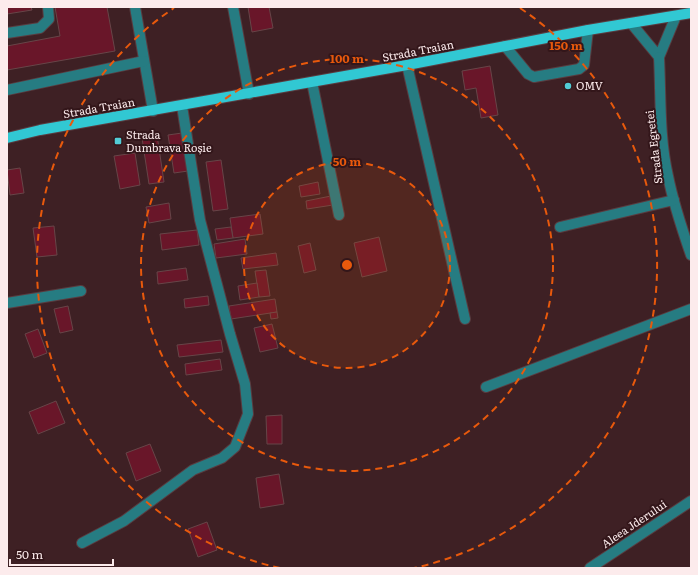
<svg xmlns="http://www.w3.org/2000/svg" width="698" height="575" font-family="Literata,serif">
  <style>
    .building { fill: #691629; stroke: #674548 }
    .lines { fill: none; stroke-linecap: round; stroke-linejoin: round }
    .minor-casing { stroke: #593c40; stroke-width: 12 }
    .major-casing { stroke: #593c40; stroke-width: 12 }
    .minor { stroke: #267c82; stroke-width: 10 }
    .major { stroke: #31c8d3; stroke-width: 10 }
    .ring { fill: none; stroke: #e8590c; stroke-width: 2; stroke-dasharray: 7 5 }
    .poi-dot { fill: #52ccd5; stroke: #33161a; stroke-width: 1.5 }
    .labels { text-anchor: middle; stroke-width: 4; stroke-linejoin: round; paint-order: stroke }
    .street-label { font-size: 11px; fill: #fcebec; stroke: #33161a }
    .poi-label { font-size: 11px; fill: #fcebec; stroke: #33161a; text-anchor: start }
    .centre { fill: #e8590c; stroke: #33161a; stroke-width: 2 }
    .ring-label { font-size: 12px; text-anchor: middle; font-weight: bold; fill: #e8590c; stroke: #33161a; stroke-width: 4; stroke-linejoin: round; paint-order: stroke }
  </style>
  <rect width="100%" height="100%" fill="#3e2024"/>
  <g class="building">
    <polygon points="7,7 31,7 32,10 7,14"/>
    <polygon points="55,7 107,7 115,51 7,70 7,46 60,36"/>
    <polygon points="248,7 269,7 273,28 252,32"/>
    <polygon points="490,66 498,115 481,118 476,88 465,90 462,71"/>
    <polygon points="182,133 188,171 174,173 168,135"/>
    <polygon points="157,135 164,182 149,184 142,138"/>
    <polygon points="135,153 140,185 120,189 114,156"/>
    <polygon points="221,160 228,209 213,211 206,162"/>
    <polygon points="20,168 24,193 10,195 7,170"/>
    <polygon points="318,182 320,194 301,197 299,186"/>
    <polygon points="331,196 333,205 307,209 306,201"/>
    <polygon points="169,203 171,219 149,223 146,207"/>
    <polygon points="260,214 263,234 233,238 230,218"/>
    <polygon points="54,226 57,255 37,257 33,228"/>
    <polygon points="231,227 233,238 217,240 215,229"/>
    <polygon points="197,230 199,245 162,250 160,234"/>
    <polygon points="379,237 387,271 362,277 354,243"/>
    <polygon points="245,239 247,254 216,258 214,244"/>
    <polygon points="310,243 316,270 304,273 298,246"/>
    <polygon points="276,253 278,265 243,269 241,258"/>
    <polygon points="186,268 188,280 158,284 157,272"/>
    <polygon points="266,270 270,296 259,297 255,271"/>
    <polygon points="257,283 259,297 240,300 238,286"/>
    <polygon points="208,296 209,305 185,308 184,299"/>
    <polygon points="275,299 277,312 231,319 229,306"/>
    <polygon points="68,306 73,330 60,333 54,309"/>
    <polygon points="277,312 278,318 271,319 270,313"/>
    <polygon points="272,324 278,348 260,352 254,328"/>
    <polygon points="38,329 47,353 34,358 25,334"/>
    <polygon points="221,340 223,352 179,357 177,345"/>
    <polygon points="220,359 222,370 186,375 185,364"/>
    <polygon points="56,401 65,423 38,434 29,412"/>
    <polygon points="282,415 282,444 267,444 266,416"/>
    <polygon points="150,444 161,471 136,481 126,453"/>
    <polygon points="279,474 284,504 260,508 256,478"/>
    <polygon points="207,522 217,550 198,557 188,529"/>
  </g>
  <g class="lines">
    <g class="minor-casing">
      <g id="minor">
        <polyline points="135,7 153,111"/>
        <polyline points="233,7 249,94"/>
        <polyline points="631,23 659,57 676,16"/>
        <polyline points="7,33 40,28 49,19 48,7"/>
        <polyline points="505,46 528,74 534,77 579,69 584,65 588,30"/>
        <path d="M659,57C661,96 659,137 668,176C673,202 682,229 691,255"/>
        <polyline points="407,65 465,319"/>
        <polyline points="312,82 339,215"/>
        <polyline points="7,90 144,61"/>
        <polyline points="560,227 674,200"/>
        <polyline points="7,303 81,291"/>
        <polyline points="486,387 691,309"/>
        <polyline points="82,543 124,521 193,470 222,458 235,447 248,414 245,384 230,334 200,220 182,106"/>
        <polyline points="590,568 691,501"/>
      </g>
    </g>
    <g class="major-casing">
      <polyline id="major" points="7,138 40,130 407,65 588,30 691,13"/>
    </g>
    <use href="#minor" class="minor"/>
    <use href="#major" class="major"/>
  </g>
  <circle cx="347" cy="265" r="103" fill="#e8590c" fill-opacity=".12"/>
  <g class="ring">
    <circle cx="347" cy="265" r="103"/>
    <circle cx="347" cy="265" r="206"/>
    <path d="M280 568A310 310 0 0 1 174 8M520 8A310 310 0 0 1 414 568"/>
  </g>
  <g class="poi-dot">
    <circle cx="568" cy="86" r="4"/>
    <rect x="114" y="137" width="8" height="8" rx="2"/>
  </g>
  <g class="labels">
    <g class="street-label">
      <text transform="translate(418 51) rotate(-11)" y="4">Strada Traian</text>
      <text transform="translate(99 108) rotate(-10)" y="4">Strada Traian</text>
      <text transform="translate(654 147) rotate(-97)" y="4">Strada Egretei</text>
      <text transform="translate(634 524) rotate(-34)" y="4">Aleea Jderului</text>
    </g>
    <g class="poi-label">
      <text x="576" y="90">OMV</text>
      <text x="126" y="139">Strada<tspan x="126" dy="13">Dumbrava Roșie</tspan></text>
    </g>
  </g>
  <circle cx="347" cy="265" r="6" class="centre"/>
  <g class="ring-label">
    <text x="566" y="50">150 m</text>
    <text x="347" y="63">100 m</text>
    <text x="347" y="166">50 m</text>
  </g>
  <rect width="698" height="575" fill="none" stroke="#fcebec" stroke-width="16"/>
  <path d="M10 559v6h103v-6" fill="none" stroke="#fcebec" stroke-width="2"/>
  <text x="16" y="559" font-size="12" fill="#fcebec" stroke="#33161a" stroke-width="3" paint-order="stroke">50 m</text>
</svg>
